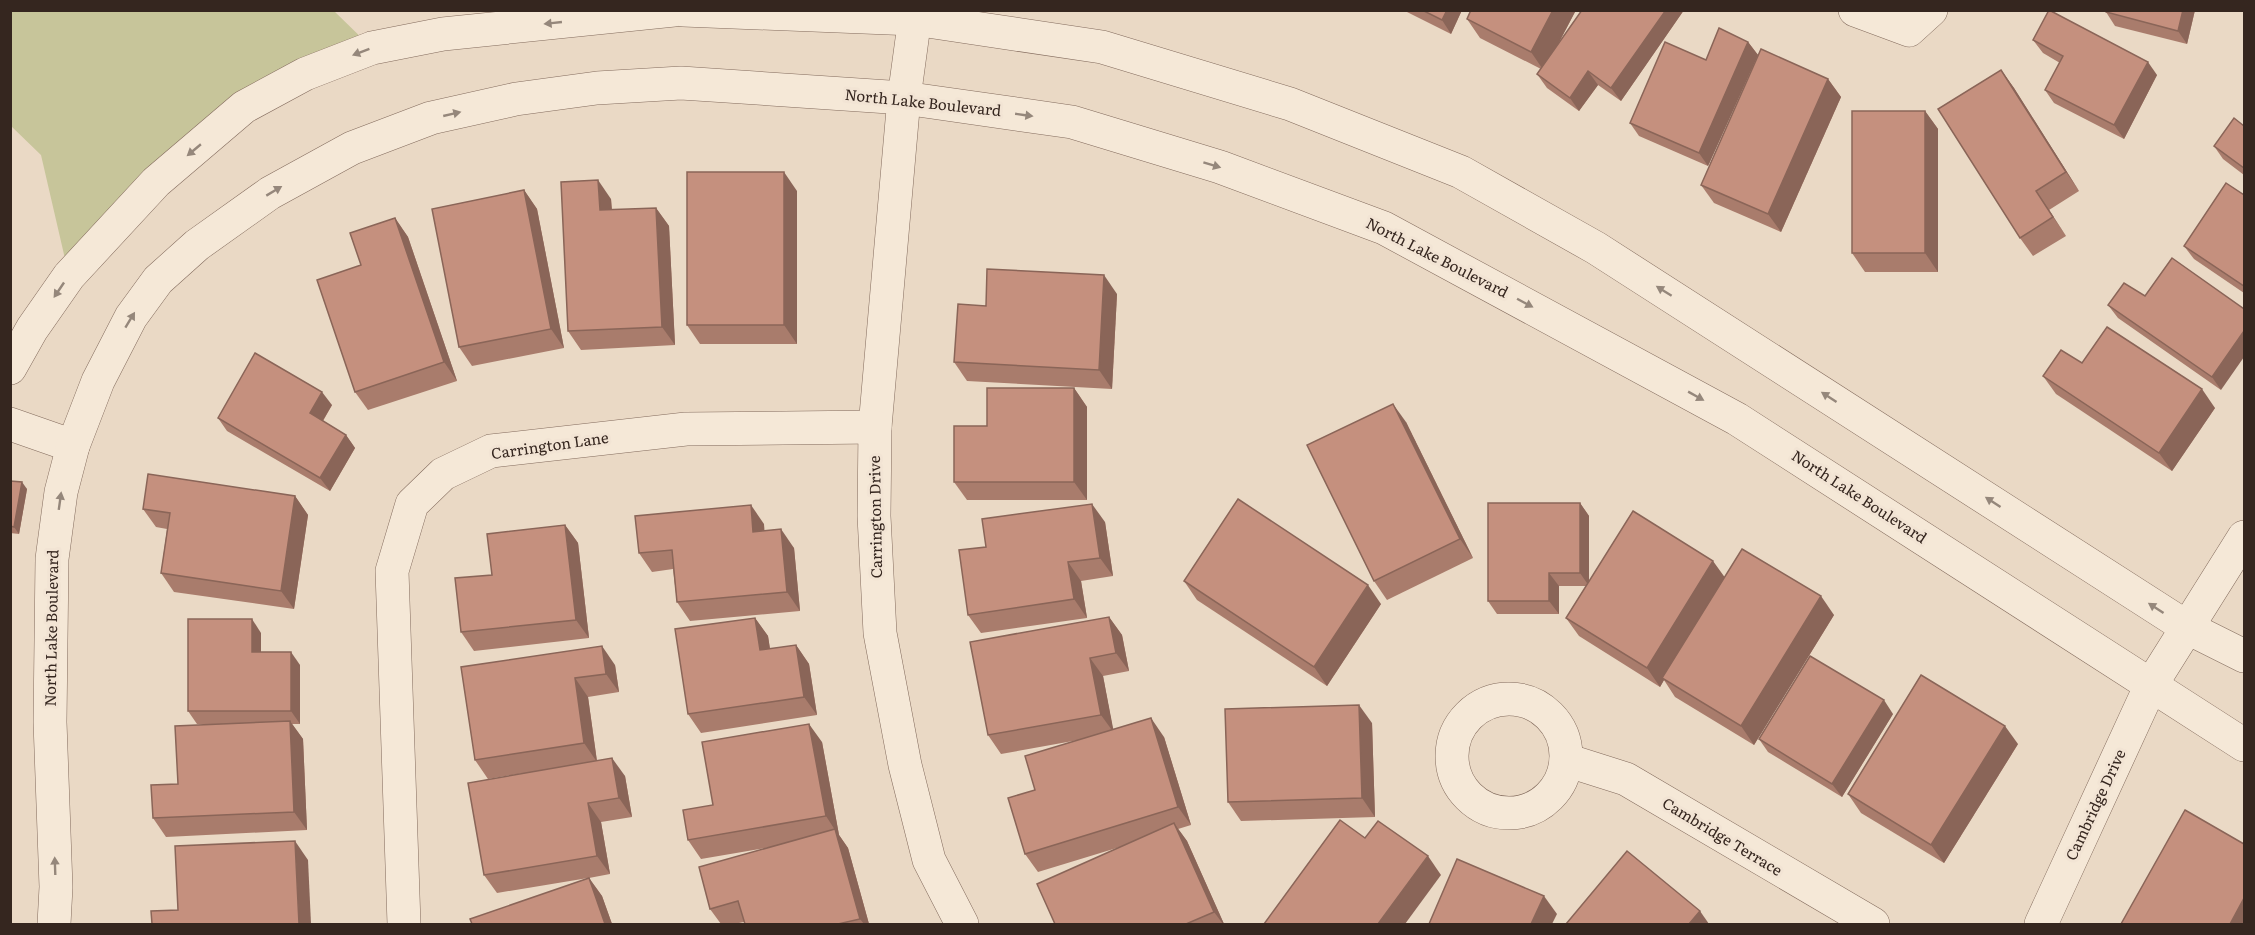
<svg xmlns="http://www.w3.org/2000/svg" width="2255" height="935" font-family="Literata,serif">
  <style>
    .green { fill: #c7c59a }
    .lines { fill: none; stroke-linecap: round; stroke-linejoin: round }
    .minor-casing { stroke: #836b5d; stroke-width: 34 }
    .minor { stroke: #f5e8d7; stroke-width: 33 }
    .wall { fill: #a97c6c }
    .shaded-wall { fill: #8a6558 }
    .building { fill: #c5907e; stroke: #8a6558; stroke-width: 1.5 }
    .oneway { fill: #95877b }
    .labels { text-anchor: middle; stroke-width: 6; stroke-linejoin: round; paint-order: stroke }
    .street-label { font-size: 15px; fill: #35261f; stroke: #f2e4d4 }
  </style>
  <rect width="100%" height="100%" fill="#ead9c5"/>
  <polygon class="green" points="10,11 334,11 372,48 305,74 69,276 41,155 11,126"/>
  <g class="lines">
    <g class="minor-casing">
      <g id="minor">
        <polyline points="683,10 914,19 1102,47 1290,104 1461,172 1596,248 2188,628 2244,656"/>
        <polyline points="916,10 904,98 875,427 874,516 880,633 905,765 929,860 962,924"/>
        <polyline points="1855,10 1909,30 1931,10"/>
        <polyline points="10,368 32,329 69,276 156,182 244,107 305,74 372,48 443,34 674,10"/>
        <polyline points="10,424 73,446"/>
        <circle cx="1509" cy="756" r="57"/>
        <polyline points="1566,760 1626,779 1873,924"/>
        <polyline points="54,924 56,887 50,722 52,559 61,492 73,446 98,381 131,317 158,280 197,245 270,193 352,148 431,118 516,99 597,88 681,83 904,98 1072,122 1220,167 1384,228 1737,419 2244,745"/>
        <polyline points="404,924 392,571 412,504 443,474 491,451 686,429 875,427"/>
        <polyline points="2041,924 2151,685 2244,537"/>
      </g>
    </g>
    <use href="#minor" class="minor"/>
  </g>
  <g class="wall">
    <polygon points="1403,10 1462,10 1451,34"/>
    <polygon points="1576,10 1556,48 1582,10 1684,10 1621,101 1598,85 1579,111 1547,88 1537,74 1541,69 1480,38 1467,19"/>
    <polygon points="2106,10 2195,10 2187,44 2115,26 2106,12"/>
    <polygon points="2033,40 2157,75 2124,139 2054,103 2045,90 2060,63 2043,53"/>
    <polygon points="1748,42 1758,55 1708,166 1639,136 1630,123 1706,60"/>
    <polygon points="2001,70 2014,88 2079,191 2049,210 2066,236 2033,256 2020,238"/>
    <polygon points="1828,79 1841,97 1781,232 1714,203 1701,185"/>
    <polygon points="1925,111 1938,129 1938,272 1865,272 1852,253"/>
    <polygon points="2244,126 2244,175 2223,159 2214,146"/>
    <polygon points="524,190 537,209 564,348 472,366 459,347"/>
    <polygon points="797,191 797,344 700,344 687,325"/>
    <polygon points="2244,195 2244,293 2194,259 2184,246"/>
    <polygon points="611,199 612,210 656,208 669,226 675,345 581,350 568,331"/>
    <polygon points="395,218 408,237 457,381 368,410 355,392 361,265"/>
    <polygon points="2172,258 2221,390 2118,318 2108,305 2145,296"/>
    <polygon points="1117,294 1112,389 967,381 954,362 986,306"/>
    <polygon points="2082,363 2215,408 2172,471 2056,394 2043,376"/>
    <polygon points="1074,388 1087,407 1087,500 967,500 954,482 987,426"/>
    <polygon points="332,405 323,421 346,435 355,448 330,491 227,431 218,418"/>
    <polygon points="1406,422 1473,558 1387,600 1374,581"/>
    <polygon points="10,481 27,489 19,534 10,533"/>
    <polygon points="295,496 308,515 294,609 174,592 161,573 167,529 156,527 143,509"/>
    <polygon points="1580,503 1589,516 1589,581 1724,577 1834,615 1754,745 1675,697 1664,680 1660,687 1579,636 1566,618 1586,586 1559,586 1559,614 1497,614 1488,601"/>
    <polygon points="1105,522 1113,576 1081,581 1087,618 981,633 968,615 986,547"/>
    <polygon points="764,524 764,531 794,548 800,611 690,621 677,602 673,569 652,572 639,553"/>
    <polygon points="565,525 578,543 589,638 474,651 461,632 492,575"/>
    <polygon points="1184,581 1381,604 1327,686 1197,600"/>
    <polygon points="1109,617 1122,635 1129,671 1103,676 1113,730 1164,737 1191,825 1178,829 1187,841 1224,924 1055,924 1120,847 1038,872 1025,854 1035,790 1084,739 1001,754 988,735"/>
    <polygon points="755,618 768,636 770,649 796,645 809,664 817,715 701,733 688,714"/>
    <polygon points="261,633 261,652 300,665 300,724 292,724 303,739 307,830 166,837 153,818 178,784 218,724 197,724 188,711"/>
    <polygon points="615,665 619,692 588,697 597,761 625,776 632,817 601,822 610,874 589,878 602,896 612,924 472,924 588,878 497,893 484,875 524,773 488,779 475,760 461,667"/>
    <polygon points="1893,714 1842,797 1768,752 1759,739"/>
    <polygon points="1372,723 1375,817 1241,821 1228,802"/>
    <polygon points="822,742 839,835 848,848 869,924 745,924 744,922 734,924 721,924 710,909 777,846 701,859 688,840 713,805"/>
    <polygon points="2018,744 1944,863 1861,813 1848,794"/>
  </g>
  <g class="shaded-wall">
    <polygon points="1447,10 1462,10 1451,34 1442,20"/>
    <polygon points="1553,10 1576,10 1544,71 1531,52"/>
    <polygon points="1666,10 1684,10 1621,101 1611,88"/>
    <polygon points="2183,10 2195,10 2187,44 2178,31"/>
    <polygon points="1748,42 1758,55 1708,166 1699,153"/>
    <polygon points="2148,62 2157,75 2124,139 2114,125"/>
    <polygon points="2001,70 2014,88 2079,191 2066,172"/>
    <polygon points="1588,71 1598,85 1579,111 1570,98"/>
    <polygon points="1828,79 1841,97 1781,232 1768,214"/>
    <polygon points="1925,111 1938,129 1938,272 1925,253"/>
    <polygon points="784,172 797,191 797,344 784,325"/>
    <polygon points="598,180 611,199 613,229 600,210"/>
    <polygon points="524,190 537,209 564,348 551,329"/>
    <polygon points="2036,191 2049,210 2066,236 2053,217"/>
    <polygon points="656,208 669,226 675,345 662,327"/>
    <polygon points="395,218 408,237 457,381 444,362"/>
    <polygon points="1104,275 1117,294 1112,389 1099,370"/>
    <polygon points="2244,331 2244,357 2221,390 2212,377"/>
    <polygon points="1074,388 1087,407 1087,500 1074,482"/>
    <polygon points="2202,389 2215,408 2172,471 2159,453"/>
    <polygon points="322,392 332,405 319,427 310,413"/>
    <polygon points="1393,404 1406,422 1473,558 1460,539"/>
    <polygon points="346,435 355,448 330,491 320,478"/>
    <polygon points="22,482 27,489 19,534 14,527"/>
    <polygon points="295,496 308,515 294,609 281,591"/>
    <polygon points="1580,503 1589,516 1589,586 1580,573"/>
    <polygon points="1092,504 1105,522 1113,576 1100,558"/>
    <polygon points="751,505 764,524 766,551 753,532"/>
    <polygon points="565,525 578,543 589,638 576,620"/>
    <polygon points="781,529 794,548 800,611 787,592"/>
    <polygon points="1713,561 1726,579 1662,678 1664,680 1660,687 1647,668"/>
    <polygon points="1068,562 1081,581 1087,618 1074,599"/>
    <polygon points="1549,573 1559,586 1559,614 1549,601"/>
    <polygon points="1368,585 1381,604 1327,686 1314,667"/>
    <polygon points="1821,596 1834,615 1754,745 1741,726"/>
    <polygon points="1109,617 1122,635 1129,671 1116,653"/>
    <polygon points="755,618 768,636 773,669 760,650"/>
    <polygon points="252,619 261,633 261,665 252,652"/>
    <polygon points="796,645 809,664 817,715 804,697"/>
    <polygon points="602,646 615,665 619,692 606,674"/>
    <polygon points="291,652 300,665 300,724 291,711"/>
    <polygon points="1090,658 1103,676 1114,733 1101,715"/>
    <polygon points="575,678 588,697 597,762 584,743"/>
    <polygon points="1884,700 1893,714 1842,797 1832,784"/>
    <polygon points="1359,705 1372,723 1375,817 1362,798"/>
    <polygon points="1151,718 1164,737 1191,825 1178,807"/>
    <polygon points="290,721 303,739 307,830 294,812"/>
    <polygon points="809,724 822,742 839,835 848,848 869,924 864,924 860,919 835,830 826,816"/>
    <polygon points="2005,726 2018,744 1944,863 1931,845"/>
    <polygon points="612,758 625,776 632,817 619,798"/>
    <polygon points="588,803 601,822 610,874 597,856"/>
    <polygon points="1174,823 1187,841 1224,924 1223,924 1214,912"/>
    <polygon points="295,841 308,860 311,924 299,924"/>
    <polygon points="1428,856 1441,875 1405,924 1378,924"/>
    <polygon points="589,878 602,896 612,924 605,924"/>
    <polygon points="1544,896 1557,914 1552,924 1531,924"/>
    <polygon points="2244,898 2244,924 2230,924"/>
    <polygon points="1700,911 1709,924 1689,924"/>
  </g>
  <g class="building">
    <polygon points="1422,10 1447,10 1442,20"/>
    <polygon points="1471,10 1553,10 1531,52 1467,19"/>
    <polygon points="1582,10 1666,10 1611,88 1588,71 1570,98 1537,74"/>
    <polygon points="2049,10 2148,62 2114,125 2045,90 2063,56 2033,40"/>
    <polygon points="2106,10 2183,10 2178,31 2106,12"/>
    <polygon points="1719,28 1748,42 1699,153 1630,123 1665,42 1706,60"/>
    <polygon points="1761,49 1828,79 1768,214 1701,185"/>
    <polygon points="2001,70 2066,172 2036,191 2053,217 2020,238 1938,109"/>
    <rect x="1852" y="111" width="73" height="142"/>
    <polygon points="2234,118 2244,126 2244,168 2214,146"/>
    <rect x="687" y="172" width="97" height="153"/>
    <polygon points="598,180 600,210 656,208 662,327 568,331 561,182"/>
    <polygon points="2226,183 2244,195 2244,286 2184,246"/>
    <polygon points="524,190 551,329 459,347 432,209"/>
    <polygon points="395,218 444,362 355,392 317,280 361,265 350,233"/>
    <polygon points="2172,258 2244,309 2244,331 2212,377 2108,305 2124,283 2145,296"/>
    <polygon points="987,269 1104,275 1099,370 954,362 958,304 986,306"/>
    <polygon points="2107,327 2202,389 2159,453 2043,376 2061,350 2082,363"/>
    <polygon points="255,353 322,392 310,413 346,435 320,478 218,418"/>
    <polygon points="987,388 1074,388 1074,482 954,482 954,426 987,426"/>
    <polygon points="1393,404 1460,539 1374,581 1307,445"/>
    <polygon points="148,474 295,496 281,591 161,573 170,513 143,509"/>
    <polygon points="10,481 22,482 14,527 10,526"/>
    <polygon points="1238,499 1368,585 1314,667 1184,581"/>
    <polygon points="1488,503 1580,503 1580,573 1549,573 1549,601 1488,601"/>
    <polygon points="1092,504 1100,558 1068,562 1074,599 968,615 959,550 986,547 982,519"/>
    <polygon points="751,505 753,532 781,529 787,592 677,602 672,550 639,553 635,516"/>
    <polygon points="1633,511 1713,561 1647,668 1566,618"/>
    <polygon points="565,525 576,620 461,632 455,578 492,575 487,534"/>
    <polygon points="1742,549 1821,596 1741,726 1662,678"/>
    <polygon points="1109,617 1116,653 1090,658 1101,715 988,735 970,642"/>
    <polygon points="755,618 760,650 796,645 804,697 688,714 675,629"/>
    <polygon points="188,619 252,619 252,652 291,652 291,711 188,711"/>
    <polygon points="602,646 606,674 575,678 584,743 475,760 461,667"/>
    <polygon points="1810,656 1884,700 1832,784 1759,739"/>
    <polygon points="1921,675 2005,726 1931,845 1848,794"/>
    <polygon points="1359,705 1362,798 1228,802 1225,709"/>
    <polygon points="1151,718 1178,807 1025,854 1008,798 1035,790 1025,756"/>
    <polygon points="290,721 294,812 153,818 151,785 178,784 175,726"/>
    <polygon points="809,724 826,816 688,840 683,810 713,805 702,742"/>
    <polygon points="612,758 619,798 588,803 597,856 484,875 468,783"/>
    <polygon points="2185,810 2244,844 2244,898 2230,924 2121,924"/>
    <polygon points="1340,820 1365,838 1378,821 1428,856 1378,924 1264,924"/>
    <polygon points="1174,823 1214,912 1186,924 1055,924 1037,884"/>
    <polygon points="835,829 860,919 838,924 745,924 738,901 710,909 699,867"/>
    <polygon points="295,841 299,924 152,924 151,911 178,910 175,846"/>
    <polygon points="1627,851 1700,911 1689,924 1566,924"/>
    <polygon points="1457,859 1544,896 1531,924 1429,924"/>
    <polygon points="589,878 605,924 472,924 470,919"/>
  </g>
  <defs><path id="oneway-solid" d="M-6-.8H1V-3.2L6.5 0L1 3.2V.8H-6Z" transform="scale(1.5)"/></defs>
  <g class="oneway">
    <use href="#oneway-solid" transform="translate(553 23) rotate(174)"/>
    <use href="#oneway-solid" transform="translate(361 52) rotate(159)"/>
    <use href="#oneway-solid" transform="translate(452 114) rotate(-13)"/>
    <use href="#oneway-solid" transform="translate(1024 115) rotate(8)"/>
    <use href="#oneway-solid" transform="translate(194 150) rotate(140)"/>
    <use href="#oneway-solid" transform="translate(1212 165) rotate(17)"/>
    <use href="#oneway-solid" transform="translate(274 191) rotate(-31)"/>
    <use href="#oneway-solid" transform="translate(59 290) rotate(124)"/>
    <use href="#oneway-solid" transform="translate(1664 291) rotate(-148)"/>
    <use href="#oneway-solid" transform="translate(1525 303) rotate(28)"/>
    <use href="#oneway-solid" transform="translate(130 320) rotate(-59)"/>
    <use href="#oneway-solid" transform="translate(1696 396) rotate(29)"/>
    <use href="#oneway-solid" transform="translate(1829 397) rotate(-147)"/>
    <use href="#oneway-solid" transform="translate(60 501) rotate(-82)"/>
    <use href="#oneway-solid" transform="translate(1993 502) rotate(-147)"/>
    <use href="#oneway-solid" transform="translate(2156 608) rotate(-147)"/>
    <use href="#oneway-solid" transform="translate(55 866) rotate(-92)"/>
  </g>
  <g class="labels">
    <g class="street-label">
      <text transform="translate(923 103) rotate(6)" y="5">North Lake Boulevard</text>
      <text transform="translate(1437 258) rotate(27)" y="5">North Lake Boulevard</text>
      <text transform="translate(550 446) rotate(-8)" y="5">Carrington Lane</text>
      <text transform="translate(1859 497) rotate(33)" y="5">North Lake Boulevard</text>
      <text transform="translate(876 517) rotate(-91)" y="5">Carrington Drive</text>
      <text transform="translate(52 628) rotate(-89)" y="5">North Lake Boulevard</text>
      <text transform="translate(2096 805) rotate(-65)" y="5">Cambridge Drive</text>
      <text transform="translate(1722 837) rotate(31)" y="5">Cambridge Terrace</text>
    </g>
  </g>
  <rect width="2255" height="935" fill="none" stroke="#35261f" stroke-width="24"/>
</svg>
